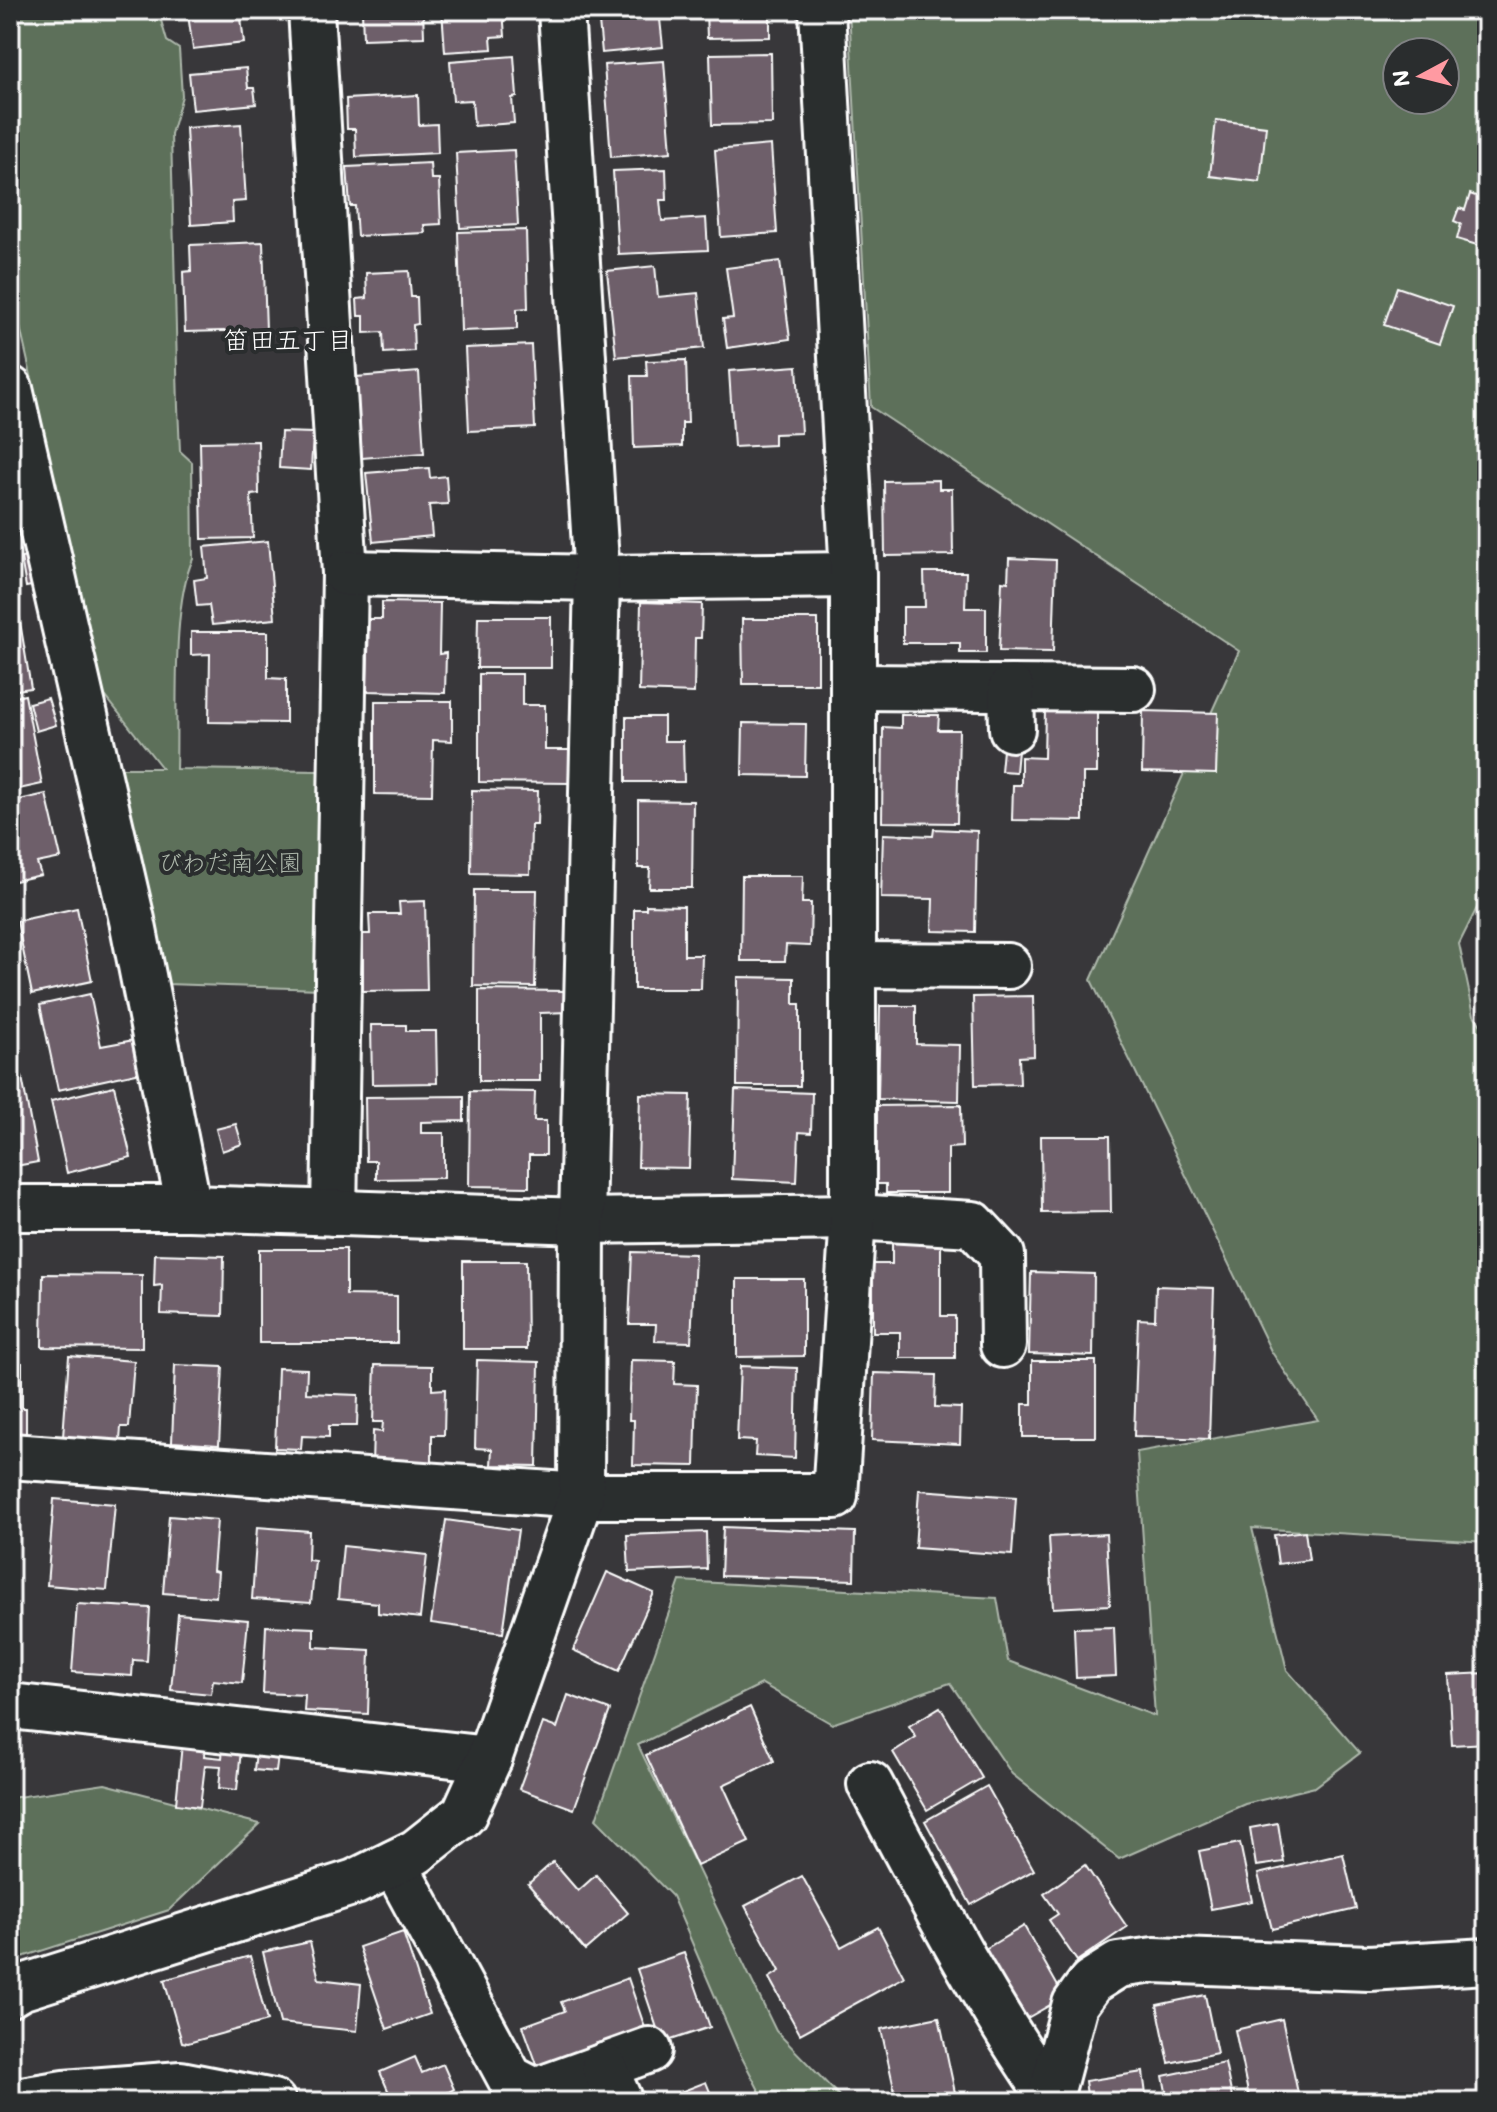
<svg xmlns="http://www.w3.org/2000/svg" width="1497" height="2112" font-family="Mali,'Klee One',sans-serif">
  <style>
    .green { fill: #5d705a; stroke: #aeb8ac; stroke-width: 2; fill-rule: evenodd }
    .building { fill: #6e5e6a; stroke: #fff; stroke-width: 2 }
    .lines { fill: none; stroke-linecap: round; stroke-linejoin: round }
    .minor-casing { stroke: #fff; stroke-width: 50 }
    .minor { stroke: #2a2d2e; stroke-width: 44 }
    .labels { text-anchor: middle; stroke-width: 8; stroke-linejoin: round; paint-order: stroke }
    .park-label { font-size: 24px; fill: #aeb8ac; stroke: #2a2d2e }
    .neighbourhood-label { font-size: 26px; fill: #fff; stroke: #2a2d2e }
  </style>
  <rect width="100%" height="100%" fill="#38373a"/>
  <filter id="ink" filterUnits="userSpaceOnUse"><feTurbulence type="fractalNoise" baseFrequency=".0125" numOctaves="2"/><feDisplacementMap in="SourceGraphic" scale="16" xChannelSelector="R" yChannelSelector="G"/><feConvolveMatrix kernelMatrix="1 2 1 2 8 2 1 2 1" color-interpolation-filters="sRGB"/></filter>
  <g filter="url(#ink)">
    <g class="green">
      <path d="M10,10H158L167,41L179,49L182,96L171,134L178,407L180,451L192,462L193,559C171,606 178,714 176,769L320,771V989L166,984L115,768H162L103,693L10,283Z"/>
      <path d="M849,10H1487V888L1459,944L1474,1015L1487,1034V1542L1252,1528L1287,1670L1360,1753L1315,1787L1245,1804L1119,1859L1012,1774L950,1683L832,1724L762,1684L638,1745L776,2031L845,2102H765L738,2050L672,1896L596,1819L680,1581L997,1598L1008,1661L1155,1716L1137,1452L1318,1420L1271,1351L1091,980L1239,651L871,407ZM1397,52H1445V100H1397Z"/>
      <polygon points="105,1784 260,1824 169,1910 10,1961 10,1798"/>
    </g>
    <g class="building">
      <polygon points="240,10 244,43 193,49 188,15"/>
      <polygon points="362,10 423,10 424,37 363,39"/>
      <polygon points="442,10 503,10 505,36 491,37 492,49 445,52"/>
      <polygon points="591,10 659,10 663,47 602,53 599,22 592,22"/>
      <polygon points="706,10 770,10 770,37 707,38"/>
      <polygon points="771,53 772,124 712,125 710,54"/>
      <polygon points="514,56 517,97 512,98 514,123 474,126 472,100 453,101 450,61"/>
      <polygon points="664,61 671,152 611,157 604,65"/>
      <polygon points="246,68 248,88 254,88 256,104 193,110 189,73"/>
      <polygon points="418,95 419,125 437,124 438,153 356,157 355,129 347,129 346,99"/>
      <polygon points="1216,120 1266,126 1260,182 1210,176"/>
      <polygon points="241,124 246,201 232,202 233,222 191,225 186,128"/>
      <polygon points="771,145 777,233 721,237 715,150"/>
      <polygon points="514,150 518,225 460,228 456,153"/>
      <polygon points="430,163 431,179 439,179 441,224 424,225 425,233 357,236 355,206 350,206 347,167"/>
      <polygon points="666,169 667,200 660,200 662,221 706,218 708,250 618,254 613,171"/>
      <polygon points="1470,194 1487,200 1487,248 1457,239 1461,224 1454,221 1459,208 1465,210"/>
      <polygon points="526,230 528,308 517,309 517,329 461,331 458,232"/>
      <polygon points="263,242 266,330 185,332 183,272 191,271 190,245"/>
      <polygon points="780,261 790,339 727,348 723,319 733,318 726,268"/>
      <polygon points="655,266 658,297 698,293 704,348 616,357 607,271"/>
      <polygon points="409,271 411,297 417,297 418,324 413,325 414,351 384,353 383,332 364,333 364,316 358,316 357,299 367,298 366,273"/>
      <polygon points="1397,287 1453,306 1440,344 1384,325"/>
      <polygon points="531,345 535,428 469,431 465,348"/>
      <polygon points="686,360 688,423 682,423 682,446 634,448 632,376 647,376 646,361"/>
      <polygon points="797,366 801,433 774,434 774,445 734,447 729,371"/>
      <polygon points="419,372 424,453 362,458 356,377"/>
      <polygon points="281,432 313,433 311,470 279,468"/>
      <polygon points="258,441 259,494 251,495 253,538 202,539 200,442"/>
      <polygon points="429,468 430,478 446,476 448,504 429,505 432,536 373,542 366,473"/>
      <polygon points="939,480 939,489 952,489 953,555 885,556 884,481"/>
      <polygon points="268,541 275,619 212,625 209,605 197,606 194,580 207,578 204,547"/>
      <polygon points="32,556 37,585 26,587 21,558"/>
      <polygon points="1009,558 1056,560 1053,652 999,651 1002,581 1008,582"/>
      <polygon points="924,572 966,572 965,608 986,608 986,653 960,653 960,643 903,643 903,607 925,607"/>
      <polygon points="382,602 440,603 439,654 446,653 445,693 367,691 369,619 382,619"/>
      <polygon points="641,602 702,604 701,638 695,638 694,693 639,691"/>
      <polygon points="17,604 31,688 10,691 10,605"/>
      <polygon points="478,617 551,617 551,668 477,668"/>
      <polygon points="742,619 818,619 818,684 743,684"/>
      <polygon points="191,632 268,632 268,678 286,679 286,723 209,722 210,654 191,655"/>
      <polygon points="479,674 522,674 522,705 545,705 545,750 571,750 571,783 479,782"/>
      <polygon points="25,695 42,784 10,791 10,698"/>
      <polygon points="48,698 56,725 36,731 29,703"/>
      <polygon points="375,701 452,701 452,741 433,740 432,795 375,794"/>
      <polygon points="1045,710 1097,710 1097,773 1083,773 1083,821 1012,820 1013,785 1021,785 1021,757 1044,758"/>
      <polygon points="1143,711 1218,713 1216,774 1142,772"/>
      <polygon points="901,715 939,715 938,730 959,730 957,823 882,822 883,727 901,728"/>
      <polygon points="626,717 664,717 664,741 683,741 684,782 626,782"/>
      <polygon points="743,723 806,724 805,776 742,775"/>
      <polygon points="1004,739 1019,740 1016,772 1001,771"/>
      <polygon points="472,790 538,791 537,825 531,825 530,874 471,873"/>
      <polygon points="46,794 61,858 37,863 41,875 10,882 10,802"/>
      <polygon points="638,800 693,801 692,888 649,888 650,868 638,868"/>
      <polygon points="934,829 977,831 975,932 932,931 933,899 881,898 883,834 933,836"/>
      <polygon points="742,876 803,876 802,903 811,903 810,946 786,945 785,961 741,961"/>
      <polygon points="474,890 537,890 535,987 473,986"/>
      <polygon points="425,901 427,990 363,991 363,934 370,934 369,914 400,914 399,902"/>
      <polygon points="646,905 684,906 684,955 702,955 701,989 634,989 634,909 646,909"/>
      <polygon points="77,908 92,981 32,994 17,921"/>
      <polygon points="738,977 794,978 794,1004 800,1004 800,1086 737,1086"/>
      <polygon points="479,990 569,991 569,1012 540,1013 540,1081 479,1081"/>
      <polygon points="90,994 101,1046 134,1040 141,1072 58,1090 40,1005"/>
      <polygon points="1033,996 1034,1056 1019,1057 1020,1084 975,1085 973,997"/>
      <polygon points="880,1006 916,1006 916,1044 960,1045 959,1101 878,1099"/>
      <polygon points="371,1025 406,1025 406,1031 436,1031 437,1083 372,1084"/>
      <polygon points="22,1077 38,1162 10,1167 10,1079"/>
      <polygon points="114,1086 131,1157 67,1173 51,1101"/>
      <polygon points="735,1090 812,1093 811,1133 799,1132 797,1182 732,1179"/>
      <polygon points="470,1091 535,1092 534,1121 546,1121 546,1155 529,1155 529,1187 469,1186"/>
      <polygon points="640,1094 691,1095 689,1168 638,1167"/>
      <polygon points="464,1096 464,1121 421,1122 421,1133 444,1133 444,1178 376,1179 376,1161 366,1161 365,1097"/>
      <polygon points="961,1105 962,1147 948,1148 948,1193 886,1193 886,1184 873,1184 872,1106"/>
      <polygon points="236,1124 242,1144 222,1151 216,1129"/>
      <polygon points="1041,1136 1110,1136 1111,1212 1042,1213"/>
      <polygon points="892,1240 941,1240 941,1316 955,1316 955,1358 900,1358 900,1332 873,1332 873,1264 892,1264"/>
      <polygon points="259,1249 346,1249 346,1295 397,1296 397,1343 259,1343"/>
      <polygon points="632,1252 695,1254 691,1342 655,1341 656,1324 629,1324"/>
      <polygon points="155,1254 224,1256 223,1316 161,1314 162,1285 154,1286"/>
      <polygon points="463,1261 526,1261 527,1349 463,1349"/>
      <polygon points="1031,1272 1094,1274 1093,1356 1029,1354"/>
      <polygon points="43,1274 142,1275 142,1348 42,1347"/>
      <polygon points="737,1279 804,1279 804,1356 737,1357"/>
      <polygon points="1156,1286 1214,1288 1209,1439 1134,1436 1138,1319 1155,1320"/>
      <polygon points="69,1356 134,1361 129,1427 121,1427 120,1441 63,1437"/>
      <polygon points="477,1360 539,1362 537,1466 491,1465 492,1449 475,1448"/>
      <polygon points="631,1360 675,1361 674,1384 697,1385 695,1466 633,1465 634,1420 629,1420"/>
      <polygon points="1032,1361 1096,1361 1096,1437 1023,1437 1023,1404 1032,1404"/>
      <polygon points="10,1363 22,1363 22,1408 26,1408 26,1434 10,1434"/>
      <polygon points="175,1365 223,1367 219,1445 172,1442"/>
      <polygon points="375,1365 432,1366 432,1390 445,1389 444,1435 432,1435 432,1465 372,1464 373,1431 382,1432 383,1422 373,1422"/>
      <polygon points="740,1366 797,1368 795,1458 755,1456 756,1441 737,1440"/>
      <polygon points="278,1368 307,1369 306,1393 358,1395 357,1426 329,1426 329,1437 302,1436 301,1449 275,1448"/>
      <polygon points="874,1373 936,1375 935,1407 961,1408 960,1444 872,1440"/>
      <polygon points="919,1490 1016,1497 1012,1555 915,1548"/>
      <polygon points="54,1499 115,1504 107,1590 47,1585"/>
      <polygon points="169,1516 217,1520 213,1571 218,1572 216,1597 163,1593"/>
      <polygon points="446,1520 518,1530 503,1633 431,1623"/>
      <polygon points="257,1527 309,1531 308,1560 315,1561 311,1603 252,1599"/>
      <polygon points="723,1527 855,1532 854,1580 721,1576"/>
      <polygon points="1305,1531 1309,1560 1278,1564 1274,1535"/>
      <polygon points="706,1532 707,1569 629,1572 627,1535"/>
      <polygon points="1106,1534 1110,1605 1053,1608 1049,1537"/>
      <polygon points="343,1546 427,1555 420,1618 378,1613 378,1603 338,1599"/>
      <polygon points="607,1572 654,1593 619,1671 573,1650"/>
      <polygon points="77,1604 150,1608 147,1661 133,1660 132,1676 72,1672"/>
      <polygon points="178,1614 248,1620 242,1683 213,1680 211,1694 171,1690"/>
      <polygon points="266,1626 314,1628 314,1647 370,1650 368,1714 304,1711 305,1695 263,1693"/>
      <polygon points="1114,1627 1116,1676 1076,1678 1074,1628"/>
      <polygon points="1487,1673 1487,1743 1452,1745 1448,1675"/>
      <polygon points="568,1695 610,1710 574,1809 519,1789 543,1723 557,1728"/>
      <polygon points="750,1707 774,1761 723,1785 749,1842 697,1866 646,1755"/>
      <polygon points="940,1707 982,1778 927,1810 893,1752 916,1737 909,1726"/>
      <polygon points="182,1744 205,1747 204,1756 222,1758 223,1749 241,1750 237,1790 219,1788 221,1766 205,1765 200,1807 176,1804"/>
      <polygon points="256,1752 278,1755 276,1772 254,1770"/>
      <polygon points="987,1786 1034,1870 971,1905 925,1821"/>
      <polygon points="1278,1823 1284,1862 1256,1866 1250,1828"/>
      <polygon points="1240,1843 1252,1901 1211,1909 1199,1851"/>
      <polygon points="1343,1854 1356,1909 1272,1929 1258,1874"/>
      <polygon points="553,1862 578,1891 596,1875 628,1913 585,1950 528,1884"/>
      <polygon points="1085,1865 1127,1927 1077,1961 1049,1920 1058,1914 1044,1894"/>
      <polygon points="802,1876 841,1947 878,1927 904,1977 800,2034 769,1978 780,1971 745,1906"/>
      <polygon points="1024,1926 1064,1997 1015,2025 975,1955"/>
      <polygon points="403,1932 430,2014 387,2029 359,1947"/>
      <polygon points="310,1942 319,1979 361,1984 357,2031 280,2023 263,1952"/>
      <polygon points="684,1953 710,2027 662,2043 637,1969"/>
      <polygon points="250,1956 267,2021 188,2043 182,2042 164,1980"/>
      <polygon points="628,1978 646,2031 539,2070 523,2026 565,2011 561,2002"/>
      <polygon points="1205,1995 1217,2053 1169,2063 1157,2005"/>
      <polygon points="939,2017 957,2102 897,2102 881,2029"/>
      <polygon points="1282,2019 1298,2093 1250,2102 1235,2030"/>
      <polygon points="415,2057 422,2073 443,2064 454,2089 447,2093 451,2102 403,2102 402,2099 393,2102 380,2072"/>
      <polygon points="1225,2063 1233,2102 1168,2102 1163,2076"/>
      <polygon points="1143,2072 1147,2102 1088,2102 1085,2081"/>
      <polygon points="706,2082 714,2102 655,2102"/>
    </g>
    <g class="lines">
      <g class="minor-casing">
        <g id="minor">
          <polyline points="311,10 345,573 334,1213"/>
          <polyline points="10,389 132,920 189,1208"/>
          <polyline points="345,573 597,578 853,575"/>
          <polyline points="853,687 1133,689"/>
          <polyline points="1011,688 1012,729"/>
          <polyline points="853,965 1008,966"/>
          <polyline points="10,1208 189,1208 582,1221 853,1217 973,1224 1002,1255 1003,1345"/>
          <polyline points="10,1456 581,1496 835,1496 853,1217 853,575 822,10"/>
          <polyline points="10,1706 489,1759"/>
          <path d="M870,1784C926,1890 981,1997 1050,2096"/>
          <polyline points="394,1863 510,2078 535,2091 649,2050"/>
          <polyline points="10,1994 20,1988 355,1882 416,1852 464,1814 489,1759 581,1496 582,1221 597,578 561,10"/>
          <polyline points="604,2066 620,2102"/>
          <polyline points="10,2102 64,2093 181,2084 273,2102"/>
          <polyline points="1049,2102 1075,2004 1091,1982 1118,1965 1154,1960 1369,1968 1487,1961"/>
        </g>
      </g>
      <use href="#minor" class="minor"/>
    </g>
  </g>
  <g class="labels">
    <g class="park-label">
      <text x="230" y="871">びわだ南公園</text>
    </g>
    <g class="neighbourhood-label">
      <text x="288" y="349">笛田五丁目</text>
    </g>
  </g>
  <rect width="1497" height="2112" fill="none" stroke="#2a2d2e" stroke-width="40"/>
  <rect x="20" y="20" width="1457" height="2072" fill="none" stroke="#fff" stroke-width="3" filter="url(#ink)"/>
  <g transform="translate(1421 76) rotate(263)"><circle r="38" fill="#2a2d2e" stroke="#7f8182" stroke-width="2"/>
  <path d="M0-6L14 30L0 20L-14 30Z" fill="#ff9aa2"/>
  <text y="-12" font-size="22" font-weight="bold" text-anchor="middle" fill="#ffffff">N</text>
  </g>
</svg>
